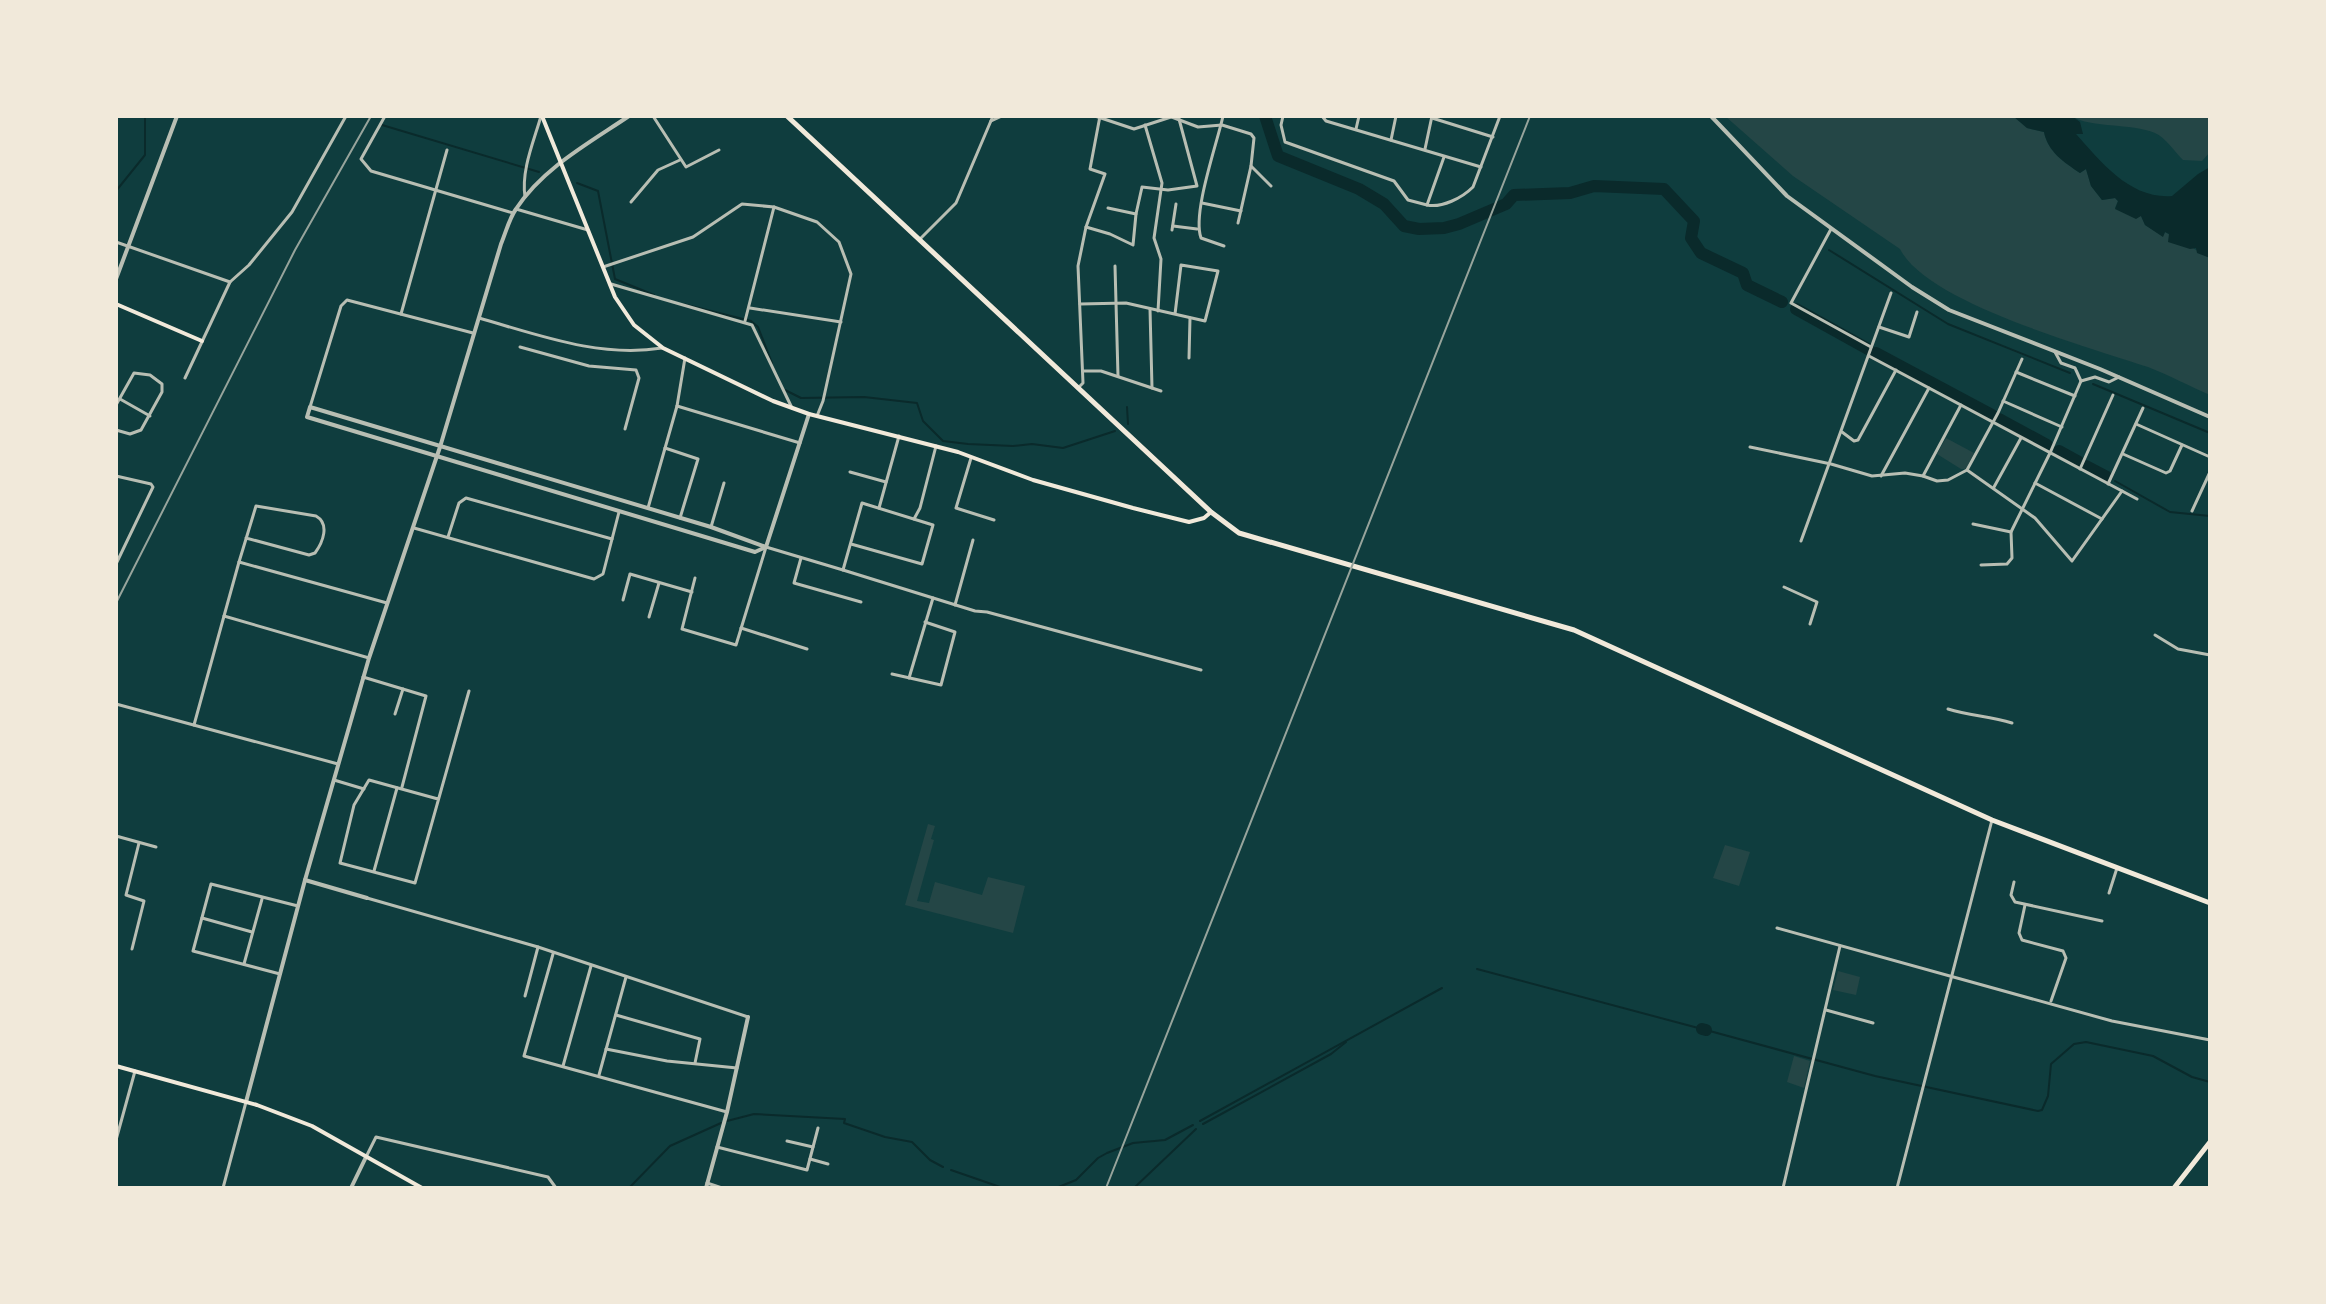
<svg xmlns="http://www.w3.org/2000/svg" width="2326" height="1304" font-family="Manrope,sans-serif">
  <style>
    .green { fill: #244646 }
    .water { fill: #0a2a2b }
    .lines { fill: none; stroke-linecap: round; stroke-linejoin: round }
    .stream { stroke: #0a2a2b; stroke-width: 2 }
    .river { stroke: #0a2a2b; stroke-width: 12 }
    .minor { stroke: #b8beb3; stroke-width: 3 }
    .tertiary { stroke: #b8beb3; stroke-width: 4 }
    .secondary { stroke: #f1e9da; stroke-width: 4 }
    .primary { stroke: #f1e9da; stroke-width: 5 }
    .trunk { stroke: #f1e9da; stroke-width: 5 }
    .rail { stroke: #97a49c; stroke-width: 2 }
  </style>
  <rect width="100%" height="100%" fill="#0f3d3e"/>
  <g class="green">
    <path d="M1725,116H2013L2027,128L2044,132C2048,152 2064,162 2080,173L2086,169L2091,186L2102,200L2115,198L2118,201L2115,208L2141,216L2145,225L2163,236L2165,232L2210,258V395C2189,386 2169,375 2148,367C2089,347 1927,303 1900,249L1793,176Z"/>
    <path d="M2072,116H2210V152L2202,161L2183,160C2175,152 2165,137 2155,133C2132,123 2088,128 2072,116Z"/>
    <polygon points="1946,438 1974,453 1966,469 1961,469 1937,454"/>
    <polygon points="928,824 935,826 931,839 934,840 917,901 929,903 935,882 982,895 988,877 1025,886 1013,933 905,905"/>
    <polygon points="1725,845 1750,852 1739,886 1713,878"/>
    <polygon points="1838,971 1860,977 1856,995 1833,990"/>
    <polygon points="1794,1056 1810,1061 1804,1088 1787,1082"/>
  </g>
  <path class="water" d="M2013,116H2072L2080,122L2083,134H2076C2102,163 2130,199 2172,196L2198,174L2210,167V258L2197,253L2196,248L2190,249L2168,242L2169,234L2165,232L2163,237L2145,225L2141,216L2136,219L2115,209L2118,201L2115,198L2102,200L2091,186L2086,169L2080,173C2064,162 2048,152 2044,132L2027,128Z"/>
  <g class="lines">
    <g class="stream">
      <polyline points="382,125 539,172"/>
      <polyline points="577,183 598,191 615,279 654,295"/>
      <polyline points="116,191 145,155 145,116"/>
      <polyline points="1829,250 1948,324 2070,373"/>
      <polyline points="683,304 751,321 758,327 772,363"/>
      <polyline points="2093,384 2210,433"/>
      <polyline points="785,390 801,398 864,397 917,403 923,421 943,441 968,444 1013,446 1032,444 1063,448 1115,431"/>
      <polyline points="1127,407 1128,424"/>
      <polyline points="2115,481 2170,512 2210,516"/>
      <polyline points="1477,969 1702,1029"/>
      <polyline points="1706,1030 1875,1076 2038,1111 2042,1110 2048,1096 2051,1064 2074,1044 2086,1042 2153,1056 2192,1077 2210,1082"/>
      <polyline points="727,1121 754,1114 845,1119 844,1123 885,1137 912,1142 930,1160 943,1167"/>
      <polyline points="1200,1121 1442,988"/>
      <polyline points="1203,1124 1331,1054 1346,1042"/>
      <polyline points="951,1170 1003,1188"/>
      <polyline points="629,1188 670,1146 721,1123"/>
      <polyline points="1056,1188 1076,1180 1098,1158 1107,1153 1133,1143 1165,1140 1193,1125"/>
      <polyline points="1134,1188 1196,1129"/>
    </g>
    <g class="river">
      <polyline points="1265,116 1278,156 1359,189 1384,204 1404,226 1419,229 1444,228 1459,224 1506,204 1514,195 1570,193 1594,186 1664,189 1694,221 1691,238 1701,253 1743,273 1747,285 1782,302"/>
      <polyline points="1796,309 1868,349"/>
      <polyline points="1876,353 1992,415"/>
      <polyline points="1999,419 2047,445"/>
      <polyline points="2059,451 2079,462"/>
      <polyline points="2086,466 2107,477"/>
      <polyline points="1702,1029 1706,1030"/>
    </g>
    <g class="minor">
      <polyline points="385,116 361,159 371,171 513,213"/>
      <polyline points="653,116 686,167 719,150"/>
      <polyline points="1095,116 1134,129 1171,117"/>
      <polyline points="1169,116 1198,127 1222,125 1251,134 1254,138 1251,166 1271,186"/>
      <path d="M1223,116C1217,144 1192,213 1201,238L1224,246"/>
      <polyline points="1283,116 1281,125 1285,142 1394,181 1408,200 1427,205"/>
      <polyline points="1322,116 1326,121 1481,167"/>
      <polyline points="1432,118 1493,137"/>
      <polyline points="991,121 1002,116"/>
      <polyline points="1145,125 1162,183 1154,238 1161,259 1158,311"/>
      <polyline points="1356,129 1359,116"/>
      <polyline points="1391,140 1396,116"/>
      <polyline points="1425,149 1432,116"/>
      <path d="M1444,157L1427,205C1442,208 1462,198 1473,187L1500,116"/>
      <path d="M525,197C521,170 534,141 541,116"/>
      <polyline points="631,202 658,170 680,160"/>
      <polyline points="1202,203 1241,211"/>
      <polyline points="516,209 588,230"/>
      <polyline points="1136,214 1142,187 1168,190 1197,186 1179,119"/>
      <polyline points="1238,223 1251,166"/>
      <polyline points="1173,226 1197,229"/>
      <polyline points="1086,227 1110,234 1133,245 1136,214 1108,208"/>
      <polyline points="1831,229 1791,303 1871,347"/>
      <polyline points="1172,230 1176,204"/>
      <polyline points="919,240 956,203 993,116"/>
      <polyline points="116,242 230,282"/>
      <polyline points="1115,266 1118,376"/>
      <polyline points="603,267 693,237 742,204 774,207 817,222 839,242 851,274 823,401 817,416"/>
      <polyline points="611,284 752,325 792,408"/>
      <polyline points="1080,304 1126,303 1205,321 1218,271 1181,265 1175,314"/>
      <polyline points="750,308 841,322"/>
      <polyline points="1150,309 1152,388"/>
      <polyline points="401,314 447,150"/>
      <path d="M479,318C539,335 599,358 662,348"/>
      <polyline points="745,321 774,207"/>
      <polyline points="1879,327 1909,337 1917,312"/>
      <polyline points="520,347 589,366 636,370 639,378 625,429"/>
      <polyline points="1869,356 2137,499"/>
      <polyline points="1189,358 1190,318"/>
      <polyline points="1084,371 1101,371 1161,391"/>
      <polyline points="2016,372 2075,396"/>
      <polyline points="185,378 230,282 249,265 292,212 346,116"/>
      <polyline points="2081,381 2095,377 2109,382 2119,377"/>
      <polyline points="1079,387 1083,383 1078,266 1086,227 1105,174 1090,169 1100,116"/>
      <polyline points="120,399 150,416"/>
      <polyline points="2003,401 2062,427"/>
      <polyline points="116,405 134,373 150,375 162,384 162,392 141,430 130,434 116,430"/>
      <polyline points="677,406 800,443"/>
      <polyline points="310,407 341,306 347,300 473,333"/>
      <polyline points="2136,424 2210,457"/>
      <polyline points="1842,432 1854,441 1858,440 1896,370"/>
      <polyline points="1750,447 1831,464 1872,476 1905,473 1923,476 1937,481 1948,480 1967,470 1998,413 2022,359"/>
      <polyline points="665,448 698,459 680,518"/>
      <polyline points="2123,454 2166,473 2170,471 2182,445"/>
      <polyline points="971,458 956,508 994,520"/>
      <polyline points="2080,469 2113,395"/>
      <polyline points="1967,470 2035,518 2072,561 2122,491"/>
      <polyline points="850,472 886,482"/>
      <polyline points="116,476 151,484 153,487 116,564"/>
      <polyline points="1881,476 1929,388"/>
      <polyline points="1923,476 1961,405"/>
      <polyline points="2035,483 2102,519"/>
      <polyline points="2108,484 2143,408"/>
      <polyline points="1994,487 2021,438"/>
      <polyline points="648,508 677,406 685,358"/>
      <polyline points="879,508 899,436"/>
      <polyline points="2192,511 2210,472"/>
      <polyline points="914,519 920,508 936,446"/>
      <polyline points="1973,524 2011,532"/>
      <polyline points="711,527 724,483"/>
      <polyline points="414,528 594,579 603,574 619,512"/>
      <polyline points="448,537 459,503 466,498 612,539"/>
      <path d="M246,538L309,555L315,553C323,542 330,524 316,516L256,506L239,562L387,603"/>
      <polyline points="1801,541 1891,293"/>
      <polyline points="801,558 794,583 861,602"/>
      <polyline points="1981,565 2007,564 2012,558 2011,532 2050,453 2081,381 2075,368 2061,363 2055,352"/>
      <polyline points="843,570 975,611 987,612 1201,670"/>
      <polyline points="695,578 682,629 736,645 766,547 843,570 862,503 933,525 922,564 851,544"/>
      <polyline points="1784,587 1817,602 1810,624"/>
      <polyline points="623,600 630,574 692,592"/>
      <polyline points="955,605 973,540"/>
      <polyline points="224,616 239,562"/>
      <polyline points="649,617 659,583"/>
      <polyline points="741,628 807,649"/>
      <polyline points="2155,635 2178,649 2210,655"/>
      <polyline points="892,674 941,685 955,632 925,622"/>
      <polyline points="363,677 426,696 402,787"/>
      <polyline points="909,678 933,598"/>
      <polyline points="116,704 338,764"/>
      <path d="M1948,709C1970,716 1989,716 2012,723"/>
      <polyline points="395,714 403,689"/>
      <polyline points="194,725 224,616 369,658"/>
      <polyline points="334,780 364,789"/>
      <polyline points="438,799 369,780 354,805 340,863 415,883 469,691"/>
      <polyline points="116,836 156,847"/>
      <polyline points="374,871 397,788"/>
      <polyline points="2014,882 2011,895 2015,902 2102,921"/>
      <polyline points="2109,893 2117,868"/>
      <polyline points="367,898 538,947 748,1017"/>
      <polyline points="2025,905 2019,933 2022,940 2063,951 2066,958 2051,1001"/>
      <polyline points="202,918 252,932"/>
      <polyline points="1777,928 2112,1021 2210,1040"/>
      <polyline points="132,949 144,901 126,895 139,843"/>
      <polyline points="553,954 524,1056 727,1112"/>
      <polyline points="244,964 262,899"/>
      <polyline points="280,974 193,951 211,884 298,906"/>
      <polyline points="525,996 538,947"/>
      <polyline points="1826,1010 1873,1023"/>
      <polyline points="616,1015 700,1039 695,1063"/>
      <polyline points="606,1049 667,1061 737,1068"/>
      <polyline points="563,1066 591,966"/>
      <polyline points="599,1075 626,977"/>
      <polyline points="116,1140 135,1071"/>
      <polyline points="787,1141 813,1147"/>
      <polyline points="717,1147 807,1170 818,1128"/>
      <polyline points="366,1157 376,1137 548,1177 556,1188"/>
      <polyline points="810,1159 828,1164"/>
      <polyline points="707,1183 722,1188"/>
      <polyline points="223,1188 246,1102"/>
      <polyline points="1783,1188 1840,946"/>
      <polyline points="1897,1188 1992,820"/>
    </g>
    <g class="tertiary">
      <polyline points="1711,116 1787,196 1912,287 1949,310 2100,369 2210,417"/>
      <polyline points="116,279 177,116"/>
      <polygon points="310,407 711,527 766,547 755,552 307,417"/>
      <polyline points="766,547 809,414"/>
      <polyline points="305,880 367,898"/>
      <path d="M246,1102L305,880L369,658L440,447L501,244C506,232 509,219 516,209C543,168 589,143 629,116"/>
      <polyline points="351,1188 366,1157"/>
      <polyline points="706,1188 727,1112 748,1017"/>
    </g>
    <g class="secondary">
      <polyline points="542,116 615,297 634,325 663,348 773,401 809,414 958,452 1033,480 1133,508 1189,522 1204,518 1211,512"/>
      <polyline points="116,304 202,341"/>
      <polyline points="116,1066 257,1105 312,1126 422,1188"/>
    </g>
    <polyline class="primary" points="787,116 1211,512 1239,533 1574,630 1992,820 2210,903"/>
    <polyline class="trunk" points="2174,1188 2210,1142"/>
    <g class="rail">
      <polyline points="116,603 295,250 371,116"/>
      <polyline points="1106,1188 1530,116"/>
    </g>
  </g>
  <rect width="2326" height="1304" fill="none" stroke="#f1e9da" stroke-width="236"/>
</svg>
